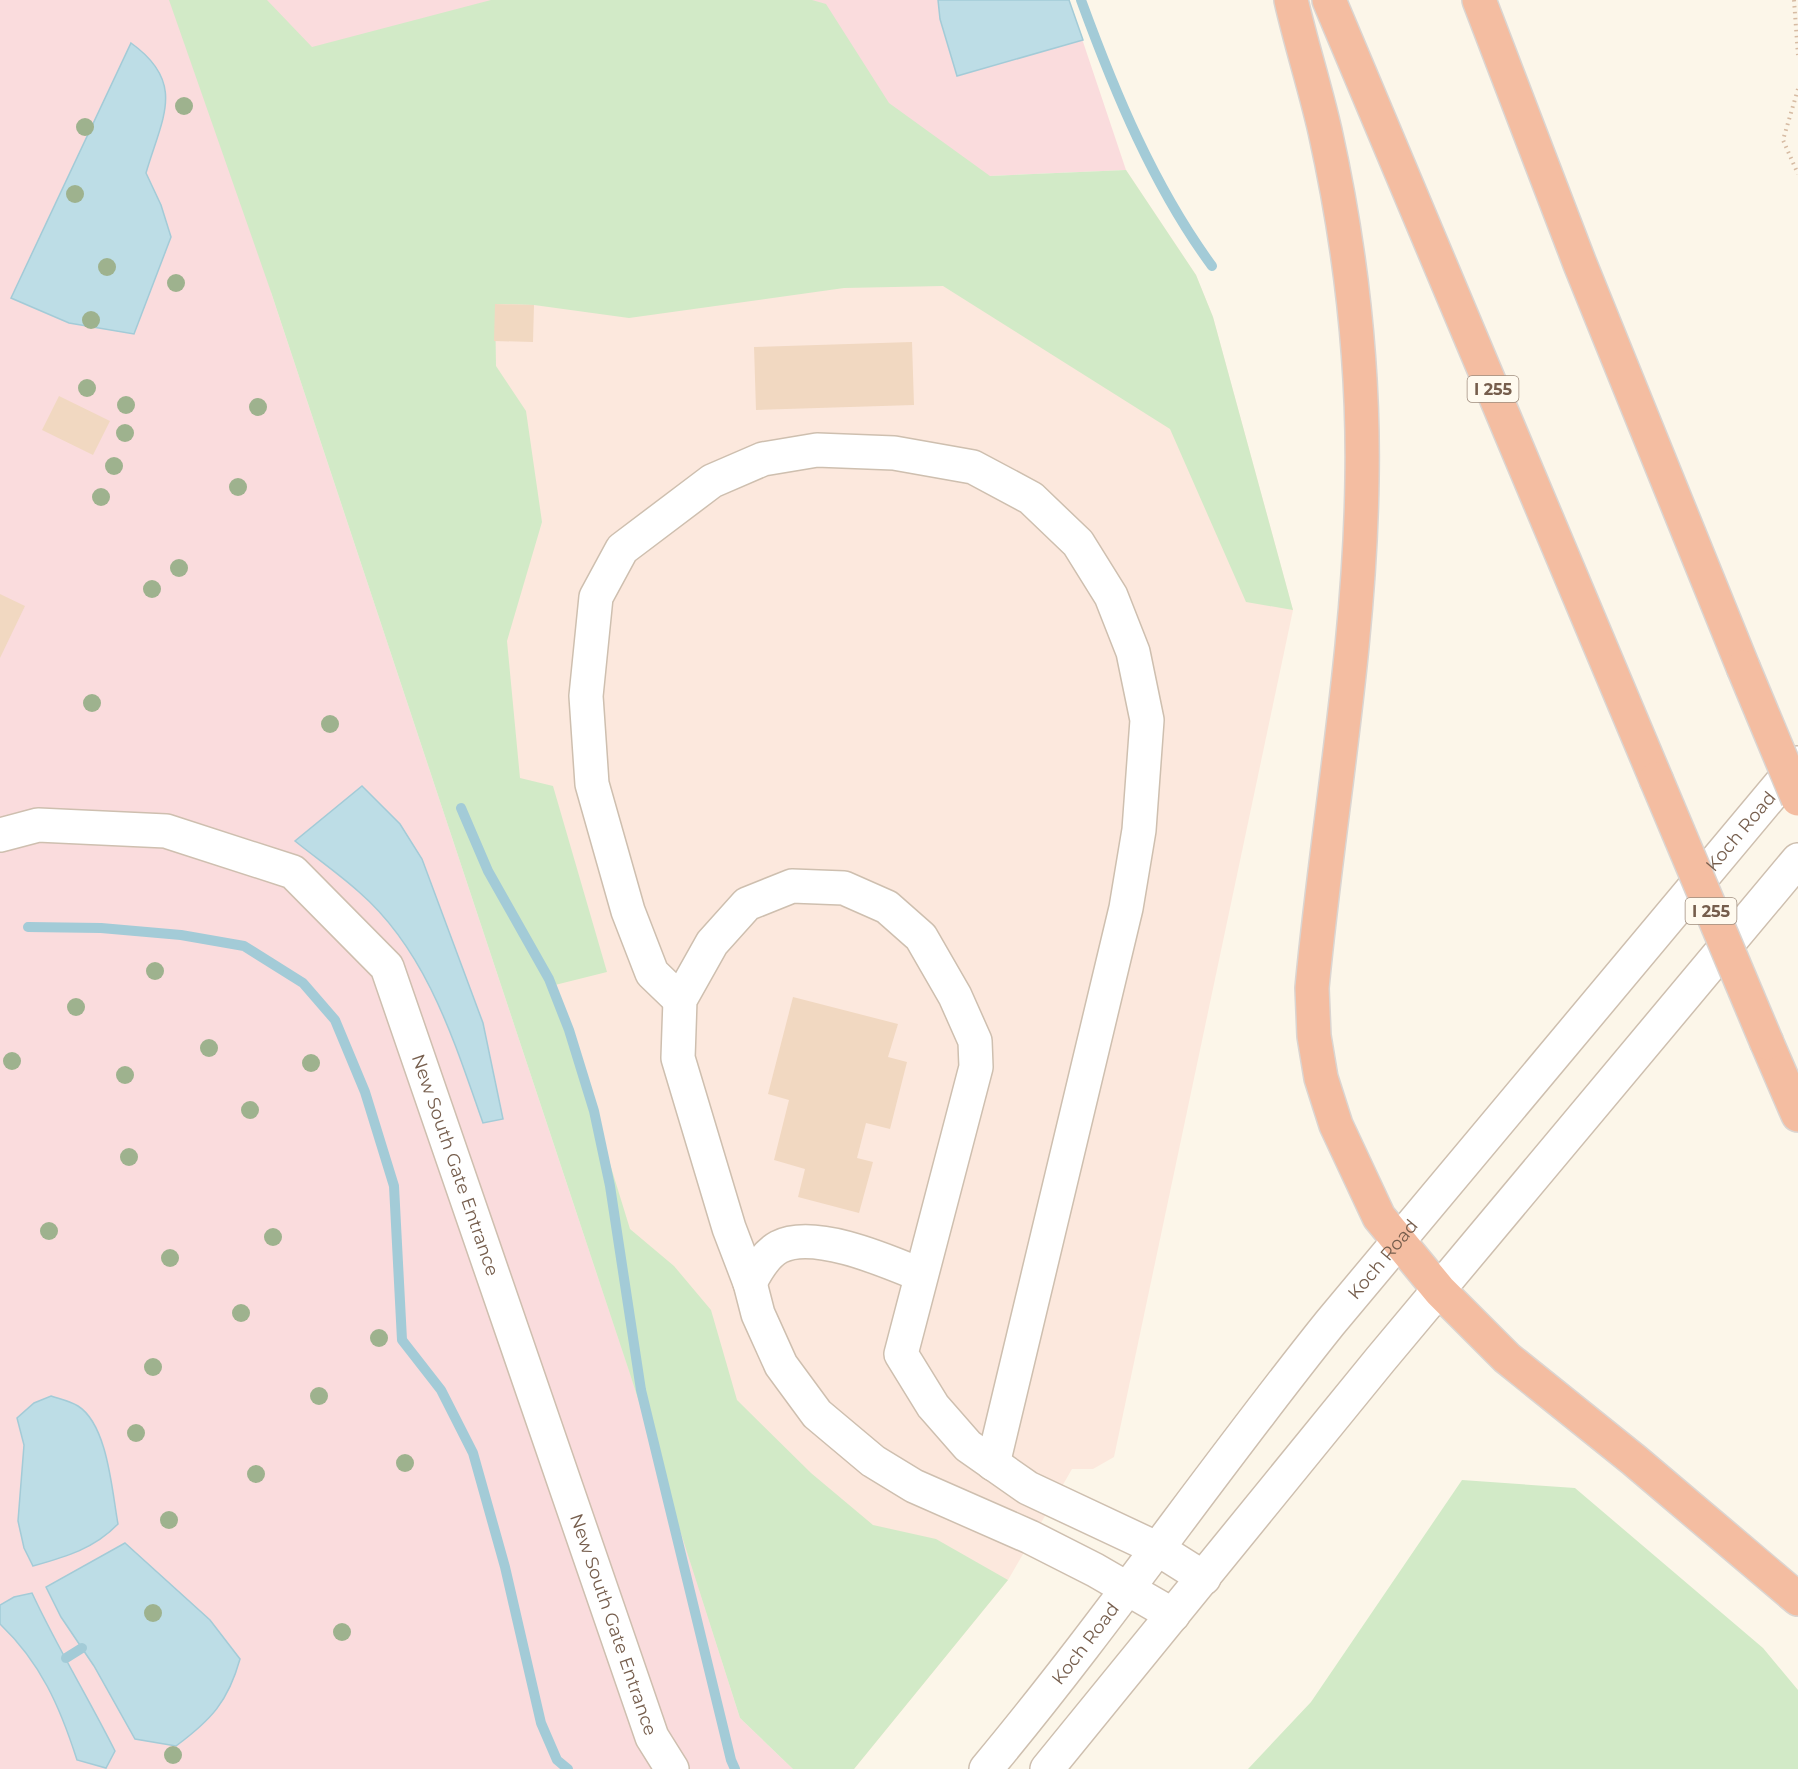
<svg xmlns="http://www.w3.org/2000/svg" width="1798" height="1769" font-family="Montserrat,sans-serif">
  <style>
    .commercial { fill: #fce8dd }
    .medical { fill: #fadcdd }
    .green { fill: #d2eac7 }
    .water { fill: #bddde6; stroke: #a3cbd7; stroke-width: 1.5 }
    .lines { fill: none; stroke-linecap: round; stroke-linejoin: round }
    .stream { stroke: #a3cbd7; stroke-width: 10 }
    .building { fill: #f1d8c1 }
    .minor-casing { stroke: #cebfaf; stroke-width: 36 }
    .highway-casing { stroke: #dbd5d1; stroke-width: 36 }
    .path { stroke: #d6bba3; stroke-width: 4; stroke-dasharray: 1.5 4.5; stroke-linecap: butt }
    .minor { stroke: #fff; stroke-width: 33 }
    .highway { stroke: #f4bda1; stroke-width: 33 }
    .highway-bridge-casing { stroke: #dbd5d1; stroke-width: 36; stroke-linecap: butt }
    .highway-bridge { stroke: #f4bda1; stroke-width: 33 }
    .tree { fill: #9eb28e }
    .labels { text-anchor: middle; stroke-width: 4.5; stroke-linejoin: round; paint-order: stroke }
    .shield { fill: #fffaef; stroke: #9f8d7e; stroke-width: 1.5 }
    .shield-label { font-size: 16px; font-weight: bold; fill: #765e4d }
    .street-label { font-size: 18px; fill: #765e4d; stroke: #fffaef }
  </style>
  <rect width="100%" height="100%" fill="#fcf6e9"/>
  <polygon class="commercial" points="1126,170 1196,275 1213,317 1293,610 1114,1457 1093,1469 1072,1469 1008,1580 854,1769 793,1769 740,1718 562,1167 271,292"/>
  <polygon class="medical" points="0,0 1069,0 1126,170 558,195 271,292 630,1374 740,1718 793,1769 0,1769"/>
  <g class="green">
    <polygon points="169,0 267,0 312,47 491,0 812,0 826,4 889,103 990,176 1126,170 1196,275 1213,317 1293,610 1246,602 1170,429 943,286 844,288 629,318 534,305 495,304 496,366 526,411 542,522 507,641 520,778 553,786 607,972 555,985 630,1229 674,1266 711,1310 737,1400 811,1473 873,1525 936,1539 1008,1580 854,1769 793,1769 740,1718 630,1374 271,292"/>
    <polygon points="1462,1480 1575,1488 1763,1648 1798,1690 1798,1769 1248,1769 1311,1702"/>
  </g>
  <g class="water">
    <polygon points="938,0 1069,0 1083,40 957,76 940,19"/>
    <path d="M131,43C187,83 162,118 146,173L161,205L171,237L134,334L69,323L11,298Z"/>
    <path d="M362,786L400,824L422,859L483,1023L503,1119L483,1123C454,1041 427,951 359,892C339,874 316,858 295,841Z"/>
    <path d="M51,1396C60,1399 70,1401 78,1406C108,1425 112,1492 118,1524C94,1549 65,1557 33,1566L24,1548L18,1521L24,1445L17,1418L34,1403Z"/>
    <path d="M125,1543L210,1620L240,1659C228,1702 211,1720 176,1746L135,1739L94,1666L61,1617L46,1587Z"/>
    <path d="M32,1593C57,1647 88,1697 115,1751L106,1768L77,1760C60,1707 41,1663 0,1624V1605L14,1597Z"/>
  </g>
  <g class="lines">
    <g class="stream">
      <path d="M1081,0C1115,93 1154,187 1212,266"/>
      <polyline points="461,808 488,871 549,979 569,1030 594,1111 610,1186 641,1390 731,1760 735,1769"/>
      <polyline points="28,927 101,928 181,935 244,946 303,983 335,1020 365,1092 394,1186 402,1340 441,1390 473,1453 505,1567 541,1723 557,1760 568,1769"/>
      <polyline points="66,1658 82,1648"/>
    </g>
  </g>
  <g class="building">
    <polygon points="495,304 534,305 533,342 494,341"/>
    <polygon points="912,342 914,405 756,410 754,347"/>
    <polygon points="59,396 110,421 93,455 42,430"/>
    <polygon points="0,594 25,606 0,658"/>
    <polygon points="793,997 898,1024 888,1057 907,1062 890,1129 866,1123 857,1158 873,1162 859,1213 798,1197 805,1169 774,1160 789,1100 768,1094"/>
  </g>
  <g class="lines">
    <g class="minor-casing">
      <g id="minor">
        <path id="s1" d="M0,835L38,825L166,831L293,872L387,967L652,1737L672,1769"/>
        <polyline points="680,1000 652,973 628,911 592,784 586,696 596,597 622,549 712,481 763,459 817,450 894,453 973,467 1031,498 1078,543 1111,596 1133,652 1147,720 1139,830 1126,908 993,1464"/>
        <path d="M750,1283C756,1271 766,1254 779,1247C814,1229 887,1261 921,1275"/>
        <polyline points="1173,1615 1095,1570 1030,1537 914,1486 873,1461 817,1414 781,1365 758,1314 750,1283 729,1228 678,1058 680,1000 712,943 747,904 792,886 844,888 887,907 921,937 955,996 975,1041 976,1067 901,1354 933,1406 968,1446 1028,1488 1158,1549 1204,1578"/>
        <path id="s2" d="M986,1769C1106,1625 1212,1470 1330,1323L1798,763"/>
        <polyline points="1047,1769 1380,1360 1798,860"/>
      </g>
    </g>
    <g class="highway-casing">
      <g id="highway">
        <path d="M1291,0C1301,44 1315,87 1325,131C1350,244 1364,363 1362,479C1360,650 1328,818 1312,988L1314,1036L1321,1078L1336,1125L1379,1217L1440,1291L1507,1358L1634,1460L1798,1599"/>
        <polyline points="1329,0 1656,779"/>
        <polyline points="1479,0 1580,264 1743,667"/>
        <polyline points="1767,1043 1798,1115"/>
      </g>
    </g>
    <g class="path">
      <polyline points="1794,0 1798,55"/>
      <polyline points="1798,89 1783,140 1798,174"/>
    </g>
    <use href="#minor" class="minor"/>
    <use href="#highway" class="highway"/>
    <g class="highway-bridge-casing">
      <g id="highway-bridge">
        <polyline points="1743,667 1798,799"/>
        <polyline points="1656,779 1767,1043"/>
      </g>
    </g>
    <use href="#highway-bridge" class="highway-bridge"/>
  </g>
  <g class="tree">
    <circle cx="184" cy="106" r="9"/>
    <circle cx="85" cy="127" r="9"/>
    <circle cx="75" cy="194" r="9"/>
    <circle cx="107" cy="267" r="9"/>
    <circle cx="176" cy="283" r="9"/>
    <circle cx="91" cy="320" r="9"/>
    <circle cx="87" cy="388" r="9"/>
    <circle cx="126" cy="405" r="9"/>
    <circle cx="258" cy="407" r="9"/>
    <circle cx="125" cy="433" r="9"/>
    <circle cx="114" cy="466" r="9"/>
    <circle cx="238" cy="487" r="9"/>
    <circle cx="101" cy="497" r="9"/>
    <circle cx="179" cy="568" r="9"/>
    <circle cx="152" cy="589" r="9"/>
    <circle cx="92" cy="703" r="9"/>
    <circle cx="330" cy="724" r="9"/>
    <circle cx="155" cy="971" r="9"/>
    <circle cx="76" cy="1007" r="9"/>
    <circle cx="209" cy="1048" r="9"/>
    <circle cx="12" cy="1061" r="9"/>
    <circle cx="311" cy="1063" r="9"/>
    <circle cx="125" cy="1075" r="9"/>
    <circle cx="250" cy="1110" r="9"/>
    <circle cx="129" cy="1157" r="9"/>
    <circle cx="49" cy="1231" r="9"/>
    <circle cx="273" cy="1237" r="9"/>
    <circle cx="170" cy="1258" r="9"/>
    <circle cx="241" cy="1313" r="9"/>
    <circle cx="379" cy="1338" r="9"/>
    <circle cx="153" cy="1367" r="9"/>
    <circle cx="319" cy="1396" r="9"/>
    <circle cx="136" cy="1433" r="9"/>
    <circle cx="405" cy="1463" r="9"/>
    <circle cx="256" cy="1474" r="9"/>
    <circle cx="169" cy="1520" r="9"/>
    <circle cx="153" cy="1613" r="9"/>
    <circle cx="342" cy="1632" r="9"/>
    <circle cx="173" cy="1755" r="9"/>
  </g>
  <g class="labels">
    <g class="shield">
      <rect x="1467.5" y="376" width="51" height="26" rx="4.5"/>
      <rect x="1685.5" y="898" width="51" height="26" rx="4.5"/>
    </g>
    <g class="shield-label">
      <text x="1493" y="395">I 255</text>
      <text x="1711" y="917">I 255</text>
    </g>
    <g class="street-label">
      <text dy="6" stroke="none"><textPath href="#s2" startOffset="1204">Koch Road</textPath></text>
      <text dy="6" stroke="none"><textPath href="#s1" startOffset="644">New South Gate Entrance</textPath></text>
      <text dy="6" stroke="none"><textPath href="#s2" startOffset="646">Koch Road</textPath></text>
      <text dy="6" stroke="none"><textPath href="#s1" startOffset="1130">New South Gate Entrance</textPath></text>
      <text dy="6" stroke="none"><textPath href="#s2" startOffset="160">Koch Road</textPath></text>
    </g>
  </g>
</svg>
